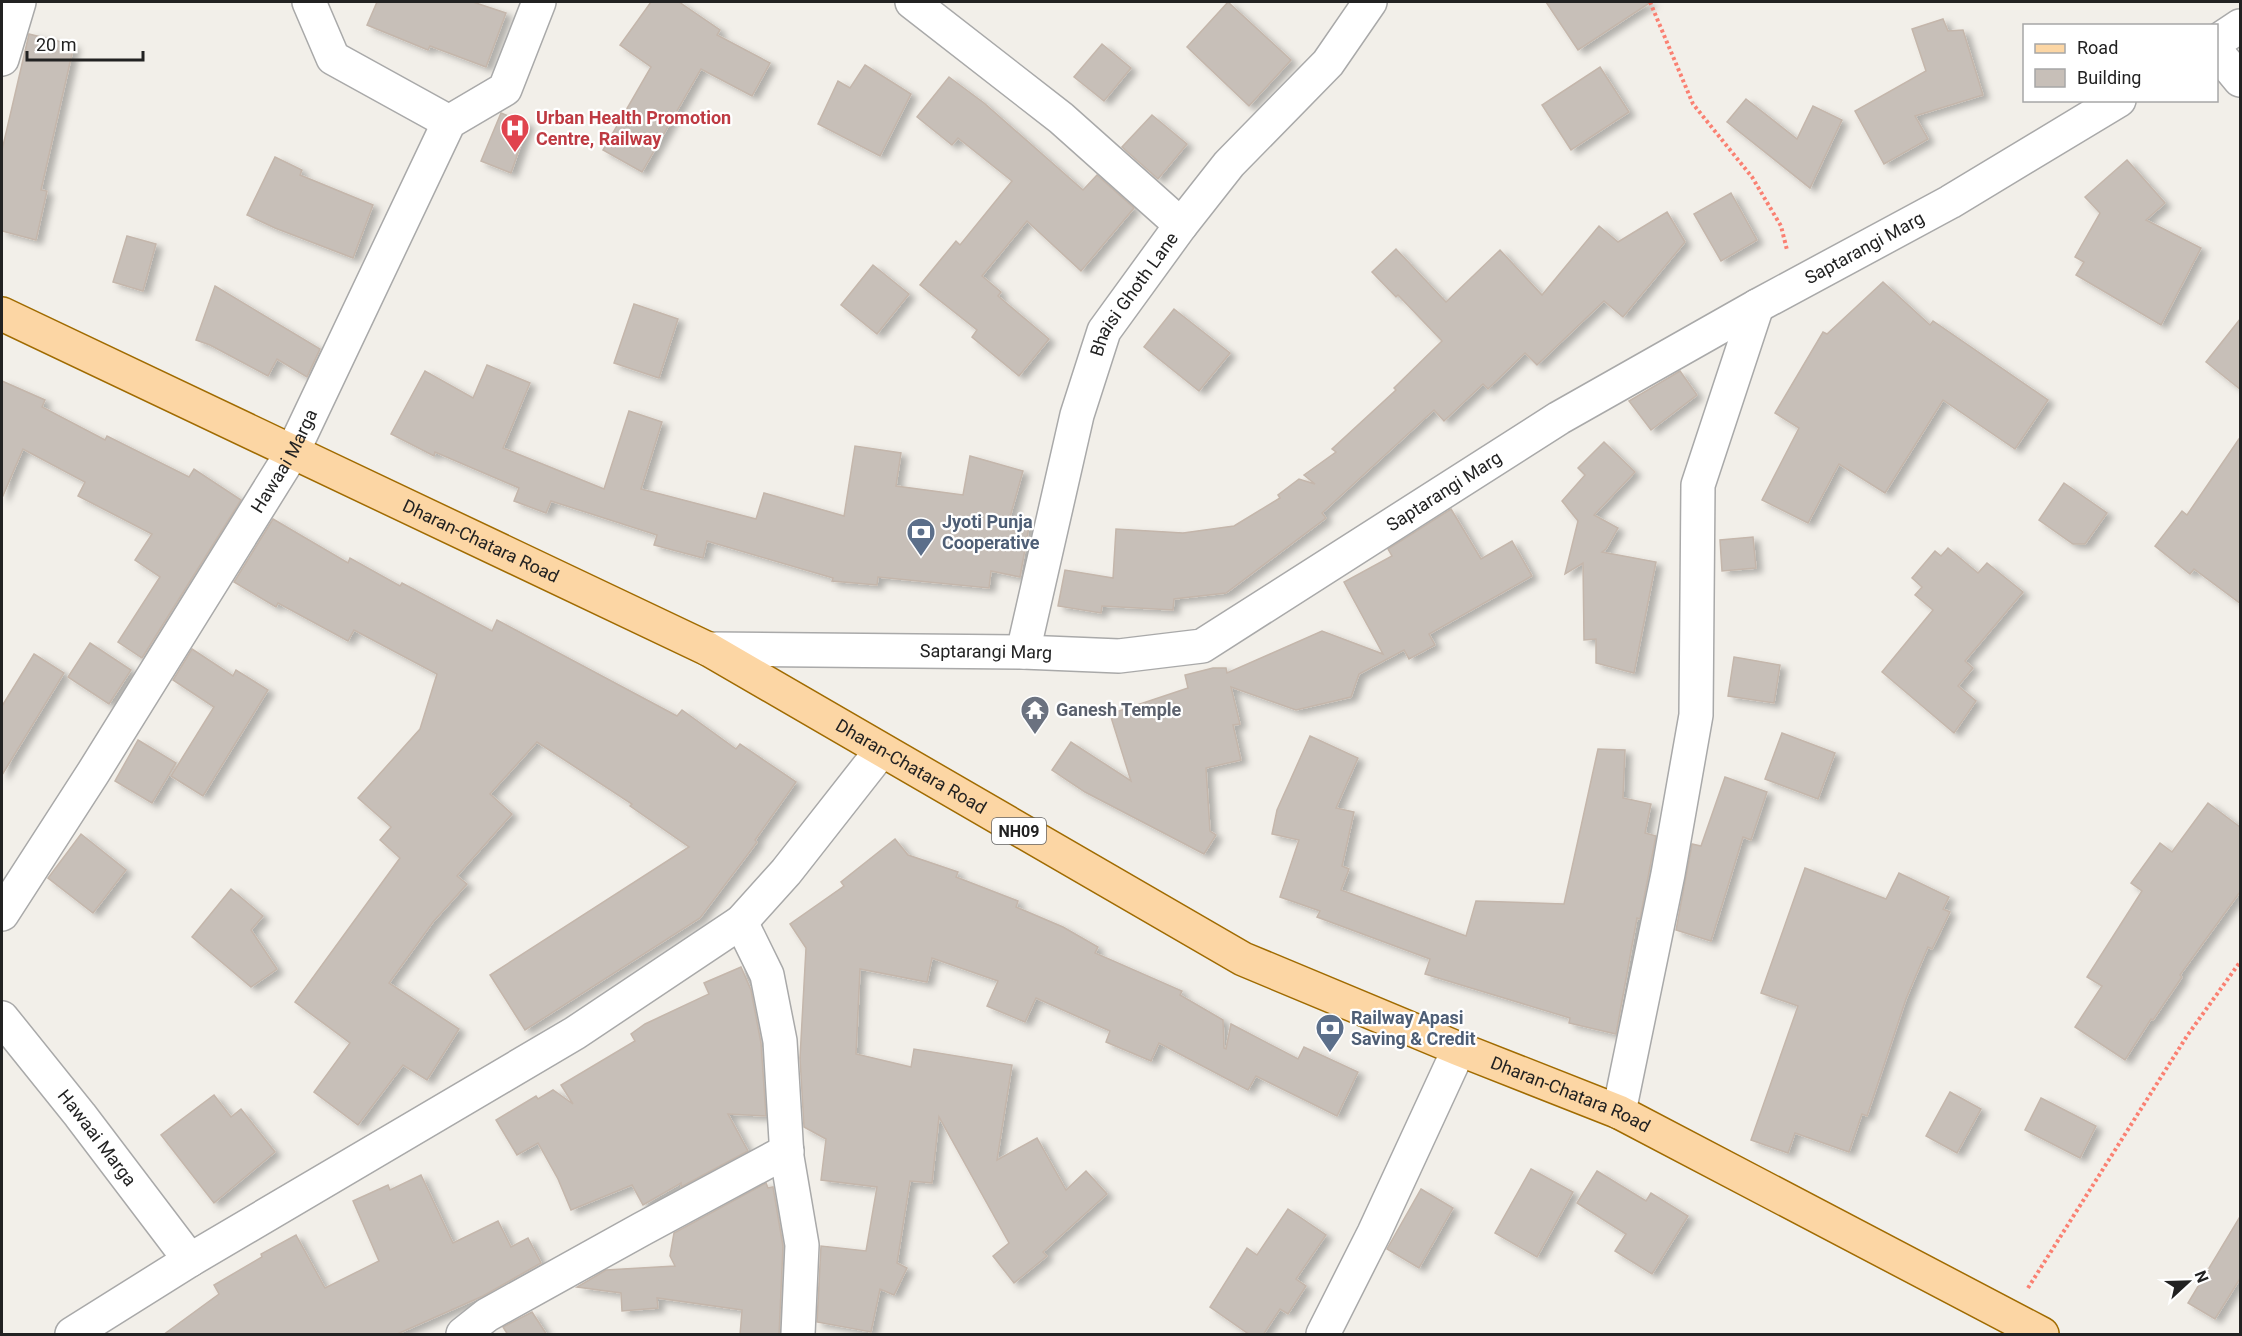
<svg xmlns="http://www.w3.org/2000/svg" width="2242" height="1336" font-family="Roboto,sans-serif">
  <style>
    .building { fill: #c7bfb8; stroke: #c4b6ab; stroke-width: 1.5; filter: url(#shadow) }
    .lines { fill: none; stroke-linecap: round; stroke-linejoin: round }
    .minor-casing { stroke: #a9a9a9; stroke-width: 36 }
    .primary-casing { stroke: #a06b00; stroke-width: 36 }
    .path { stroke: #fa8072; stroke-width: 4; stroke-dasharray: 3 3; stroke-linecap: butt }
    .minor { stroke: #fff; stroke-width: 33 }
    .primary { stroke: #fcd6a4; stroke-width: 33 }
    .labels { text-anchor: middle; stroke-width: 4.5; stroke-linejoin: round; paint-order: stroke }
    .shield { fill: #fff; stroke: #646464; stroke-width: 1.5 }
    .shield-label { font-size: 16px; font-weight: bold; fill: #222 }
    .health-label { font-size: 18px; font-weight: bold; fill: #be3a42; stroke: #fff; text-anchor: start }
    .street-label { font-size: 18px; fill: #222; stroke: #fff }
    .service-label { font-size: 18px; font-weight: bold; fill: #4e5e75; stroke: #fff; text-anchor: start }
    .worship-label { font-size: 18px; font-weight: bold; fill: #5b616d; stroke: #fff; text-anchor: start }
  </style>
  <defs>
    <filter id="shadow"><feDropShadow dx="6" dy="4" stdDeviation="3" flood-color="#0004"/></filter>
  </defs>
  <rect width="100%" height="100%" fill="#f2efe9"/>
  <g class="building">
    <polygon points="377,2 473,2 506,13 486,67 430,46 428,50 367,25"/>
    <polygon points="651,2 679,2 720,30 717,35 770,63 752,96 701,69 642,172 603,150 651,67 620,45"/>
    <polygon points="1228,2 1291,60 1249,106 1187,47"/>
    <polygon points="1546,2 1651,2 1578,50"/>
    <polygon points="1943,19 1948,31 1963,30 1983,95 1915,116 1928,139 1884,164 1855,111 1926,71 1912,29"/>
    <polygon points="29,34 74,45 41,190 47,191 36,240 2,231 2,150"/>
    <polygon points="1102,44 1131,68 1104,101 1074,77"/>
    <polygon points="865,65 911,94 880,156 818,124 838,81 850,88"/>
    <polygon points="1600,67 1629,112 1571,150 1542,105"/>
    <polygon points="949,77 984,103 1083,190 1097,175 1134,208 1081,271 1027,221 982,276 1001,292 998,296 1049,339 1019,376 972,337 977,330 920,285 956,241 960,245 1012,181 958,138 952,145 917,117"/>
    <polygon points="1746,99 1797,139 1813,106 1842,120 1810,188 1727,122"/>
    <polygon points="501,113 528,124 511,173 481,161"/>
    <polygon points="1152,115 1187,144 1158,179 1122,147"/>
    <polygon points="275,157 302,170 300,175 373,205 353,258 275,228 247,215"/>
    <polygon points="2127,160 2165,203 2146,220 2201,248 2161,325 2076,275 2084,262 2075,257 2100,213 2085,197"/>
    <polygon points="1731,193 1757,240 1721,261 1694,214"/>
    <polygon points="1667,212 1685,242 1623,317 1604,301 1537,365 1525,353 1488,389 1483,384 1444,421 1434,410 1322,513 1326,518 1226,593 1174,599 1173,610 1102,606 1101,613 1058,606 1065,570 1113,578 1116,529 1183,533 1234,526 1280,498 1278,495 1299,479 1315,484 1304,475 1336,452 1332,449 1396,390 1394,388 1442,341 1398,295 1396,297 1372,272 1396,249 1446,302 1500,250 1542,295 1599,226 1618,242"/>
    <polygon points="127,236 156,244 143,291 113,282"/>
    <polygon points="873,265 909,294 877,334 841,305"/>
    <polygon points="1883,282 1930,325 1933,321 2048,400 2015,449 1943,400 1885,493 1839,464 1808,523 1762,500 1799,428 1775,413 1823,332 1827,334"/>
    <polygon points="215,286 320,349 307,377 277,359 268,376 210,345 196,340"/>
    <polygon points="634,304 678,319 659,378 614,363"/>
    <polygon points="1174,309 1230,353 1199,391 1144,347"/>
    <polygon points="2241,318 2241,390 2206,362"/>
    <polygon points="487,365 530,383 503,448 604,489 629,411 662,422 641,489 756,519 764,493 844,516 855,446 901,453 896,486 963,495 970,456 1023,471 1010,517 1030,521 1020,577 991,571 989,588 878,577 877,585 832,581 833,578 707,541 703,558 654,545 657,535 551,501 546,513 514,501 519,488 435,452 434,456 391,434 425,371 473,398"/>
    <polygon points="1680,371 1697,395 1651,430 1629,401"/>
    <polygon points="2,381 45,400 42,407 105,440 107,436 189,477 194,469 241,500 142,658 118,642 160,577 135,560 152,534 78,496 85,482 23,449 2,498"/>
    <polygon points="2241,436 2241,604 2194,569 2190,574 2155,546 2182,511 2187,515"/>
    <polygon points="1604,442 1635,472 1594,515 1618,528 1606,549 1602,552 1656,562 1634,673 1596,663 1596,639 1584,640 1583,563 1565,574 1578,521 1562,501 1585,475 1578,468"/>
    <polygon points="2064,483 2107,513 2085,544 2073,544 2039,520"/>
    <polygon points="1451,509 1481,559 1512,541 1532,576 1429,634 1435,645 1409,659 1404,650 1359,674 1351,697 1296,710 1231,687 1240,724 1233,725 1241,760 1206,768 1210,831 1216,835 1204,854 1085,792 1052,770 1071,742 1131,781 1110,714 1188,688 1185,675 1213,668 1226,668 1227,673 1322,631 1383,654 1344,582 1392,556 1388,549"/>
    <polygon points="273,519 348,563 350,558 400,586 402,583 492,631 497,620 677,716 682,710 736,749 740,744 796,782 755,840 757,842 700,918 525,1030 490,975 689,847 630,806 632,804 537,742 490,794 512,814 457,876 467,884 433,922 389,983 459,1029 427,1080 403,1065 358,1125 314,1092 350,1043 295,1002 400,858 380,840 391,827 358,798 420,729 437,674 354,630 348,641 278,603 276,607 234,582"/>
    <polygon points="1753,537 1756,568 1722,571 1720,540"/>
    <polygon points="1948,548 1978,573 1987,563 2023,592 1965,661 1973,668 1958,686 1976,701 1954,733 1882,672 1933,610 1915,595 1922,587 1912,578 1935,551 1941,556"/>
    <polygon points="90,643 131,670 109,704 68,677"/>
    <polygon points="192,649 233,676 236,670 268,690 203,796 171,776 214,707 173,680"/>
    <polygon points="34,654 64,673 2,775 2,706"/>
    <polygon points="1734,657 1780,665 1774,703 1728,696"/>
    <polygon points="1782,733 1835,753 1818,799 1765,779"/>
    <polygon points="1310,736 1358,758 1336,808 1354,812 1342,866 1349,869 1341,890 1466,936 1476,901 1564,904 1598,749 1625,750 1623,798 1651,804 1645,833 1656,836 1640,919 1637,918 1616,1034 1569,1023 1570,1018 1425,974 1430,959 1317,917 1320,911 1280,897 1299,840 1272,834 1277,810"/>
    <polygon points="138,740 176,763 152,803 115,781"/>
    <polygon points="1725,777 1767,792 1751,840 1743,837 1711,941 1676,930 1692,844 1701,846"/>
    <polygon points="2208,803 2240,827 2240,892 2180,975 2182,977 2153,1020 2151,1019 2125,1060 2075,1027 2102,986 2087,977 2142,891 2131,883 2160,843 2172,852"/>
    <polygon points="81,834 126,870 93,913 48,878"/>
    <polygon points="895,839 908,855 958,872 956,877 1018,901 1016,907 1063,927 1098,947 1095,953 1182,991 1180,995 1223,1020 1224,1048 1226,1049 1231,1024 1298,1059 1304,1047 1358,1072 1337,1116 1256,1076 1248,1090 1159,1043 1151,1061 1106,1042 1110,1031 1036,998 1025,1022 987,1006 998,981 932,958 927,982 860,969 856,1054 911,1067 914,1049 1012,1065 997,1160 1037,1138 1066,1190 1086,1171 1107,1194 1043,1252 1047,1256 1014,1283 993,1256 1009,1243 939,1117 932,1183 910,1181 897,1263 907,1268 894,1295 880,1289 871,1332 817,1322 821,1246 866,1251 877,1187 821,1180 826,1139 804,1127 800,1058 806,948 790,924 844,886 841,882"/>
    <polygon points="1805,868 1886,899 1899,873 1949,897 1943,909 1950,912 1932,949 1928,947 1906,999 1867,1116 1862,1114 1849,1152 1795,1133 1788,1153 1751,1140 1798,1006 1761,993"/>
    <polygon points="231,889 263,916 251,930 277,969 251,987 192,937"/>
    <polygon points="741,967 751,990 761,1043 766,1116 728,1114 748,1151 681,1187 681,1183 643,1205 632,1185 571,1210 558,1179 538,1143 517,1155 496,1120 536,1096 538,1099 553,1090 573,1104 561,1085 635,1041 631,1034 645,1024 709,994 704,983"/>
    <polygon points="1950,1092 1981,1109 1957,1153 1926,1136"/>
    <polygon points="214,1095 231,1117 241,1109 275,1152 214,1203 161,1135"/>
    <polygon points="2041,1098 2096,1126 2080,1158 2025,1130"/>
    <polygon points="1531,1169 1573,1192 1537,1257 1495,1233"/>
    <polygon points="1597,1171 1646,1201 1651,1193 1688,1216 1652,1274 1615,1251 1626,1234 1577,1203"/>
    <polygon points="421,1175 453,1243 498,1221 511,1247 528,1238 541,1263 483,1296 395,1335 163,1335 219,1294 214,1285 262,1257 261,1254 296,1235 325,1288 379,1261 353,1201 388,1185 390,1190"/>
    <polygon points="766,1183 768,1188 773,1187 783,1246 779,1335 740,1335 742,1310 657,1298 658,1308 622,1311 621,1293 577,1287 606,1270 675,1266 670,1256 674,1233"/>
    <polygon points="1421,1189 1453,1208 1419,1268 1387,1249"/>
    <polygon points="1288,1209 1326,1235 1296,1279 1306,1286 1288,1314 1280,1309 1263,1335 1250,1335 1210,1307 1247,1248 1257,1255"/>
    <polygon points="2241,1215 2241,1277 2215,1319 2188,1303"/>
    <polygon points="532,1312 547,1335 508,1335 503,1327"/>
  </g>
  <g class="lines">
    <g class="minor-casing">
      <g id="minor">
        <polyline points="309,2 333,58 449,122"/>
        <polyline points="912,2 1061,118 1181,225"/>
        <polyline points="2216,42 2240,26"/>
        <polyline points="2216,51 2240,80"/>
        <polyline points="2,59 19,2"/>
        <path id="s1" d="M708,649L1023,652L1119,656L1202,646L1559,418L1757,306L1950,202L2119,100"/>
        <path id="s2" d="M1023,652L1077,415L1104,331L1181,225L1229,164L1328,63L1370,2"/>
        <path id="s3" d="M2,914L93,773L292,453L449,122L505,89L539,2"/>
        <polyline points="741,922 767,975 780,1041 787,1157 802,1245 798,1334"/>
        <path id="s4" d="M2,1018L80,1115L190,1260"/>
        <polyline points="1619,1112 1668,874 1696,715 1698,485 1757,306"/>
        <polyline points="72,1334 190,1260 575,1033 741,922 786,872 881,751"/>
        <polyline points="463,1334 487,1315 642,1229 787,1151"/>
        <polyline points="1323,1334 1374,1233 1459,1049"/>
      </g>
    </g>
    <g class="primary-casing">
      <g id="primary">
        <path id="s5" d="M2,314L708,649L1243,959L1459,1049L1619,1112L2042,1334"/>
      </g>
    </g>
    <g class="path">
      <polyline points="1650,2 1693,104 1752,177 1781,226 1787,250"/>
      <polyline points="2028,1288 2187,1036 2240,962"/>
    </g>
    <use href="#minor" class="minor"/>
    <use href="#primary" class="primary"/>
  </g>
  <defs>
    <g id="hospital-pin" transform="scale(1.5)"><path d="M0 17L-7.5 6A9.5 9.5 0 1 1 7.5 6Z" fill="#e0444e" stroke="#fff"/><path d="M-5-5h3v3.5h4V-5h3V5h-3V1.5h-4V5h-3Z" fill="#fff"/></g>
    <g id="bank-pin" transform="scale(1.5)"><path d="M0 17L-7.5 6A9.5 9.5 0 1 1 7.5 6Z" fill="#5c6f8a" stroke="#fff"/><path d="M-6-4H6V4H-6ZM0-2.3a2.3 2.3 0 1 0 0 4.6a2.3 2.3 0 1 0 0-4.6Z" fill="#fff"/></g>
    <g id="temple-pin" transform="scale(1.5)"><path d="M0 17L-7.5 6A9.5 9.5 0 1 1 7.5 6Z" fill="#6b7280" stroke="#fff"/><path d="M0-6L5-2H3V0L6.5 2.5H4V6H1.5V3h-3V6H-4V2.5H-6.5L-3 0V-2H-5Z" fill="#fff"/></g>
  </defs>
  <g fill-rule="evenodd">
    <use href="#hospital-pin" x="515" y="128"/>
    <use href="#bank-pin" x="921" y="532"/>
    <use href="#temple-pin" x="1035" y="710"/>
    <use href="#bank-pin" x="1330" y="1028"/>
  </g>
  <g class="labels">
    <rect class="shield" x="992" y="818" width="54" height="26" rx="4.5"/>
    <g class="shield-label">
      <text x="1019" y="837">NH09</text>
    </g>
    <g class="health-label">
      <text x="536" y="124">Urban Health Promotion<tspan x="536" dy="21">Centre, Railway</tspan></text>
    </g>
    <g class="street-label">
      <text dy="6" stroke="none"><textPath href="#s1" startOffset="1268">Saptarangi Marg</textPath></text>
      <text dy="6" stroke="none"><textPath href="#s2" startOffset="378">Bhaisi Ghoth Lane</textPath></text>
      <text dy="6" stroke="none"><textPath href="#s3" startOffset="534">Hawaai Marga</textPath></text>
      <text dy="6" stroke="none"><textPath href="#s1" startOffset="782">Saptarangi Marg</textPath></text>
      <text dy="6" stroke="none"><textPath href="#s5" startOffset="530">Dharan-Chatara Road</textPath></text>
      <text dy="6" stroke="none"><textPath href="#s1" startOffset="278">Saptarangi Marg</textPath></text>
      <text dy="6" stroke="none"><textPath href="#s5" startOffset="1016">Dharan-Chatara Road</textPath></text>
      <text dy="6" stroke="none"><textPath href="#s5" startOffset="1754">Dharan-Chatara Road</textPath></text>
      <text dy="6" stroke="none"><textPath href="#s4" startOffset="153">Hawaai Marga</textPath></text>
    </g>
    <g class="service-label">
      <text x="942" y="528">Jyoti Punja<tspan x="942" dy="21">Cooperative</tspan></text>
      <text x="1351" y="1024">Railway Apasi<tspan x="1351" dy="21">Saving &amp; Credit</tspan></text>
    </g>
    <g class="worship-label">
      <text x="1056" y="716">Ganesh Temple</text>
    </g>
  </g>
  <rect width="2242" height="1336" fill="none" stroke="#222222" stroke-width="6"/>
  <rect x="2023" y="24" width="195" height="78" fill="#ffffff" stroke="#a7a7a7" stroke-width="1.5"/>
  <rect x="2035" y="44" width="30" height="9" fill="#fcd6a4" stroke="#a7a7a7" stroke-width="1.5"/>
  <text x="2077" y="54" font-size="18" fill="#222222">Road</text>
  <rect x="2035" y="69" width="30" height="18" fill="#c7bfb8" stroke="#a7a7a7" stroke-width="1.5"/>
  <text x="2077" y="84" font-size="18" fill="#222222">Building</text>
  <g transform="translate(2188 1282) rotate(68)" stroke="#ffffff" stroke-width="4.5" paint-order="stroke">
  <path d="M0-4.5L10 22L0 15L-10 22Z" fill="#222222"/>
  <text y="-9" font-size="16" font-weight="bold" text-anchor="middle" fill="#222222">N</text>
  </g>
  <path d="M27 51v9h116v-9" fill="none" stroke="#222222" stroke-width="3"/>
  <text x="36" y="51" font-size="18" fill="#222222" stroke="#ffffff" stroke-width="4.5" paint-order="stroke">20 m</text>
</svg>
